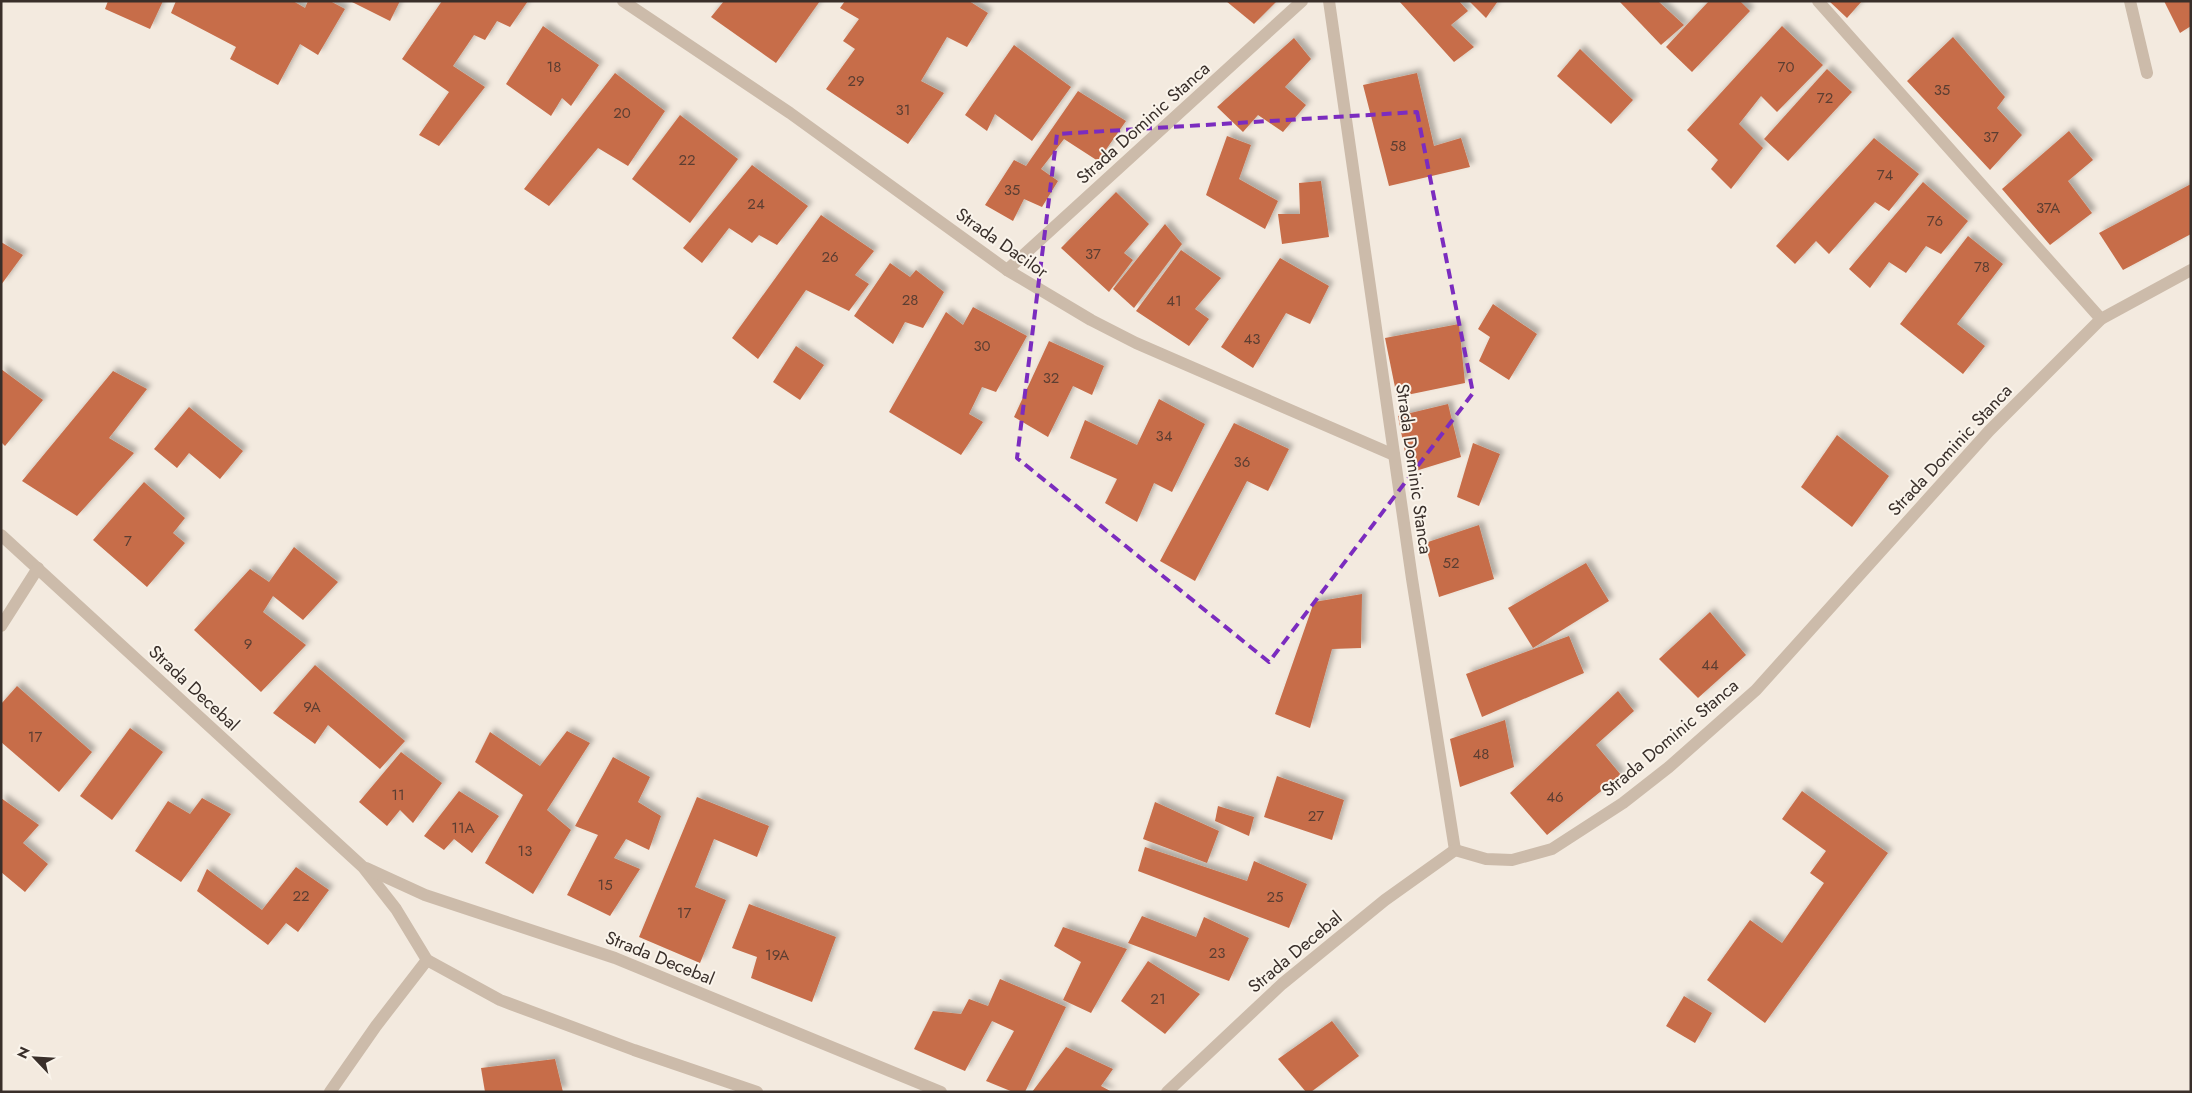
<svg xmlns="http://www.w3.org/2000/svg" width="2192" height="1093" font-family="Jost,sans-serif">
  <style>
    .building { fill: #c76d49; filter: url(#shadow) }
    .lines { fill: none; stroke-linecap: round; stroke-linejoin: round }
    .minor { stroke: #cba; stroke-width: 12 }
    .marked { fill: none; stroke: #7b2cbf; stroke-width: 4; stroke-dasharray: 10 6; stroke-linejoin: round }
    .labels { text-anchor: middle; stroke-width: 4; stroke-linejoin: round; paint-order: stroke }
    .number-label { font-size: 15px; fill: #5c3e32 }
    .street-label { font-size: 18px; fill: #392f2a; stroke: #faf4eb }
  </style>
  <defs>
    <filter id="shadow"><feDropShadow dx="4.5" dy="-4.5" stdDeviation="2.5" flood-color="#0004"/></filter>
  </defs>
  <rect width="100%" height="100%" fill="#f3eadf"/>
  <g class="building">
    <polygon points="108,1 163,1 150,29 105,9"/>
    <polygon points="176,1 293,1 305,8 308,1 330,1 345,9 318,55 300,44 278,85 230,59 236,47 171,13"/>
    <polygon points="350,1 400,1 390,21"/>
    <polygon points="442,1 528,1 510,27 497,21 485,40 474,35 453,66 485,87 439,146 419,135 449,92 402,59"/>
    <polygon points="724,1 820,1 776,63 711,17"/>
    <polygon points="845,1 969,1 988,13 967,47 947,37 921,81 944,93 908,144 826,89 855,49 843,41 859,19 840,8"/>
    <polygon points="1226,1 1277,1 1254,24"/>
    <polygon points="1399,1 1459,1 1468,11 1451,25 1474,47 1454,62"/>
    <polygon points="1469,1 1498,1 1486,18"/>
    <polygon points="1619,1 1658,1 1684,25 1661,45"/>
    <polygon points="1709,1 1740,1 1750,11 1692,72 1666,47"/>
    <polygon points="1829,1 1862,1 1847,18"/>
    <polygon points="2164,1 2191,1 2191,26 2180,33"/>
    <polygon points="543,26 599,65 571,106 562,98 551,116 506,84"/>
    <polygon points="1782,26 1823,65 1777,112 1761,96 1739,124 1763,148 1731,189 1711,169 1718,160 1687,130"/>
    <polygon points="1953,37 2005,97 1997,108 2022,135 1990,170 1907,81"/>
    <polygon points="1294,38 1311,59 1285,87 1306,105 1283,132 1258,115 1243,132 1217,107"/>
    <polygon points="1014,45 1071,87 1032,141 995,114 987,131 965,115"/>
    <polygon points="1580,49 1633,100 1611,124 1557,76"/>
    <polygon points="1827,69 1852,92 1788,161 1764,139"/>
    <polygon points="615,73 665,111 628,166 598,148 549,206 524,189"/>
    <polygon points="1417,73 1434,146 1461,138 1470,167 1389,186 1363,85"/>
    <polygon points="1078,91 1126,121 1098,161 1064,139 1041,169 1058,181 1042,207 1024,199 1013,221 985,205 1014,160 1026,166"/>
    <polygon points="680,115 738,159 690,223 632,179"/>
    <polygon points="2069,131 2093,160 2068,181 2092,213 2050,245 2002,189"/>
    <polygon points="1227,136 1251,145 1239,179 1278,201 1265,229 1206,195"/>
    <polygon points="1874,138 1919,174 1889,211 1875,202 1829,254 1816,241 1795,264 1776,246"/>
    <polygon points="752,165 808,206 777,245 759,235 752,243 729,228 702,263 683,248"/>
    <polygon points="1321,181 1329,237 1282,244 1278,214 1300,214 1299,183"/>
    <polygon points="1923,182 1968,221 1941,254 1926,246 1906,273 1889,262 1870,288 1849,269"/>
    <polygon points="2191,184 2191,234 2123,270 2099,233"/>
    <polygon points="1116,192 1149,224 1124,253 1133,260 1109,292 1061,248"/>
    <polygon points="821,215 874,251 855,275 869,284 849,311 806,290 758,359 732,338"/>
    <polygon points="1165,224 1182,244 1134,308 1113,289"/>
    <polygon points="1968,236 2003,264 1957,324 1985,346 1963,374 1900,324"/>
    <polygon points="1,242 23,255 1,285"/>
    <polygon points="1181,250 1221,278 1195,309 1209,319 1189,346 1136,311"/>
    <polygon points="1280,258 1329,286 1310,324 1286,313 1253,368 1221,347"/>
    <polygon points="890,263 910,277 916,270 944,292 923,328 905,322 893,344 854,316"/>
    <polygon points="1493,304 1537,334 1509,380 1479,361 1490,337 1478,329"/>
    <polygon points="973,307 1027,336 996,392 982,387 969,414 983,422 961,455 889,412 946,312 963,325"/>
    <polygon points="1459,324 1465,383 1397,397 1385,338"/>
    <polygon points="1049,341 1104,366 1092,395 1073,386 1048,437 1014,417"/>
    <polygon points="796,346 824,365 800,400 773,382"/>
    <polygon points="1,369 43,400 5,446 1,442"/>
    <polygon points="113,371 147,389 109,438 134,453 77,516 22,481"/>
    <polygon points="1159,399 1205,424 1172,492 1154,483 1137,522 1105,503 1117,479 1070,458 1085,420 1137,445"/>
    <polygon points="1448,404 1461,457 1409,473 1398,416"/>
    <polygon points="189,407 243,451 220,479 189,453 177,468 154,449"/>
    <polygon points="1234,423 1289,449 1268,491 1247,481 1195,581 1160,561"/>
    <polygon points="1837,435 1889,476 1852,527 1801,487"/>
    <polygon points="1473,443 1500,454 1479,506 1457,497"/>
    <polygon points="144,482 185,518 173,533 185,543 147,587 93,540"/>
    <polygon points="1479,525 1494,579 1439,597 1425,543"/>
    <polygon points="294,547 338,582 303,620 273,596 263,612 306,645 261,692 194,630 250,569 269,582"/>
    <polygon points="1586,563 1609,601 1533,648 1508,608"/>
    <polygon points="1362,594 1361,648 1332,649 1310,728 1275,714 1314,602"/>
    <polygon points="1710,612 1746,655 1698,698 1659,659"/>
    <polygon points="1569,636 1584,673 1482,717 1466,674"/>
    <polygon points="315,665 405,741 380,769 328,725 315,744 273,713"/>
    <polygon points="17,686 92,752 59,792 1,742 1,704"/>
    <polygon points="1618,691 1634,711 1596,745 1621,775 1547,835 1510,793"/>
    <polygon points="1505,720 1514,767 1460,787 1450,739"/>
    <polygon points="130,728 163,752 112,820 80,796"/>
    <polygon points="567,731 590,743 547,810 571,830 533,894 485,863 523,795 475,762 490,732 540,766"/>
    <polygon points="401,752 442,783 413,823 400,810 387,826 359,802"/>
    <polygon points="613,757 650,777 638,802 661,816 649,850 626,839 614,858 640,869 610,916 567,895 598,835 575,826"/>
    <polygon points="1277,776 1344,800 1332,840 1264,817"/>
    <polygon points="459,791 499,816 472,853 454,839 444,850 424,836"/>
    <polygon points="1802,791 1888,853 1765,1023 1707,980 1750,920 1782,943 1824,883 1810,873 1826,851 1782,819"/>
    <polygon points="697,797 769,826 757,857 714,839 695,887 726,900 700,963 639,937"/>
    <polygon points="1,798 39,825 23,843 48,864 25,892 1,872"/>
    <polygon points="202,798 231,814 181,882 135,851 168,801 190,814"/>
    <polygon points="1155,802 1219,831 1207,863 1143,839"/>
    <polygon points="1218,806 1254,817 1249,836 1215,821"/>
    <polygon points="1145,847 1247,881 1254,861 1307,884 1289,928 1138,871"/>
    <polygon points="296,867 329,890 298,932 286,923 268,945 197,891 207,869 262,910"/>
    <polygon points="749,904 836,937 812,1002 751,978 757,957 732,948"/>
    <polygon points="1142,916 1196,937 1204,917 1249,938 1229,981 1128,943"/>
    <polygon points="1063,927 1127,949 1091,1013 1063,1000 1081,962 1054,946"/>
    <polygon points="1148,961 1200,994 1165,1034 1121,1001"/>
    <polygon points="1000,979 1066,1007 1025,1092 1013,1092 986,1081 1014,1031 992,1021 965,1071 914,1049 933,1011 961,1014 969,999 988,1006"/>
    <polygon points="1684,996 1712,1013 1695,1043 1666,1026"/>
    <polygon points="1332,1021 1359,1056 1311,1092 1306,1092 1278,1059"/>
    <polygon points="1066,1047 1113,1069 1101,1086 1112,1092 1032,1092"/>
    <polygon points="555,1059 563,1092 485,1092 481,1068"/>
  </g>
  <g class="lines">
    <g class="minor">
      <polyline points="623,1 790,113 1007,270 1091,320 1136,343 1394,455"/>
      <polyline points="1329,1 1412,579 1455,850"/>
      <polyline points="1818,1 2101,319"/>
      <polyline points="2130,1 2147,73"/>
      <polyline points="1007,270 1302,1"/>
      <polyline points="1,535 363,867 396,909 427,960 500,1000 634,1050 757,1092"/>
      <polyline points="1,626 38,568"/>
      <polyline points="1455,850 1486,859 1512,860 1552,849 1623,803 1669,767 1756,690 1989,431 2101,319 2191,270"/>
      <polyline points="366,868 425,895 615,958 941,1092"/>
      <polyline points="330,1092 376,1026 427,960"/>
      <polyline points="1167,1092 1282,984 1385,900 1455,850"/>
    </g>
  </g>
  <path class="marked" d="M1417,112L1473,393L1269,662L1017,458L1057,134Z"/>
  <g class="labels">
    <g class="number-label">
      <text x="554" y="72">18</text>
      <text x="1786" y="72">70</text>
      <text x="856" y="86">29</text>
      <text x="1942" y="95">35</text>
      <text x="1825" y="103">72</text>
      <text x="903" y="115">31</text>
      <text x="622" y="118">20</text>
      <text x="1991" y="142">37</text>
      <text x="1398" y="151">58</text>
      <text x="687" y="165">22</text>
      <text x="1885" y="180">74</text>
      <text x="1012" y="195">35</text>
      <text x="756" y="209">24</text>
      <text x="2048" y="213">37A</text>
      <text x="1935" y="226">76</text>
      <text x="1093" y="259">37</text>
      <text x="830" y="262">26</text>
      <text x="1982" y="272">78</text>
      <text x="910" y="305">28</text>
      <text x="1174" y="306">41</text>
      <text x="1252" y="344">43</text>
      <text x="982" y="351">30</text>
      <text x="1051" y="383">32</text>
      <text x="1164" y="441">34</text>
      <text x="1242" y="467">36</text>
      <text x="128" y="546">7</text>
      <text x="1451" y="568">52</text>
      <text x="248" y="649">9</text>
      <text x="1710" y="670">44</text>
      <text x="312" y="712">9A</text>
      <text x="35" y="742">17</text>
      <text x="1481" y="759">48</text>
      <text x="398" y="800">11</text>
      <text x="1555" y="802">46</text>
      <text x="1316" y="821">27</text>
      <text x="463" y="833">11A</text>
      <text x="525" y="856">13</text>
      <text x="605" y="890">15</text>
      <text x="301" y="901">22</text>
      <text x="1275" y="902">25</text>
      <text x="684" y="918">17</text>
      <text x="1217" y="958">23</text>
      <text x="777" y="960">19A</text>
      <text x="1158" y="1004">21</text>
    </g>
    <g class="street-label">
      <text transform="translate(1143 123) rotate(-42)" y="6">Strada Dominic Stanca</text>
      <text transform="translate(1002 243) rotate(35)" y="6">Strada Dacilor</text>
      <text transform="translate(1950 450) rotate(-47)" y="6">Strada Dominic Stanca</text>
      <text transform="translate(1414 469) rotate(82)" y="6">Strada Dominic Stanca</text>
      <text transform="translate(194 688) rotate(43)" y="6">Strada Decebal</text>
      <text transform="translate(1670 738) rotate(-40)" y="6">Strada Dominic Stanca</text>
      <text transform="translate(1295 952) rotate(-40)" y="6">Strada Decebal</text>
      <text transform="translate(660 958) rotate(22)" y="6">Strada Decebal</text>
    </g>
  </g>
  <rect width="2192" height="1093" fill="none" stroke="#392f2a" stroke-width="5"/>
  <g transform="translate(35 1058) rotate(295)" stroke="#faf4eb" stroke-width="4" paint-order="stroke">
  <path d="M0-4L9 19L0 12L-9 19Z" fill="#392f2a"/>
  <text y="-8" font-size="14" font-weight="bold" text-anchor="middle" fill="#392f2a">N</text>
  </g>
</svg>
